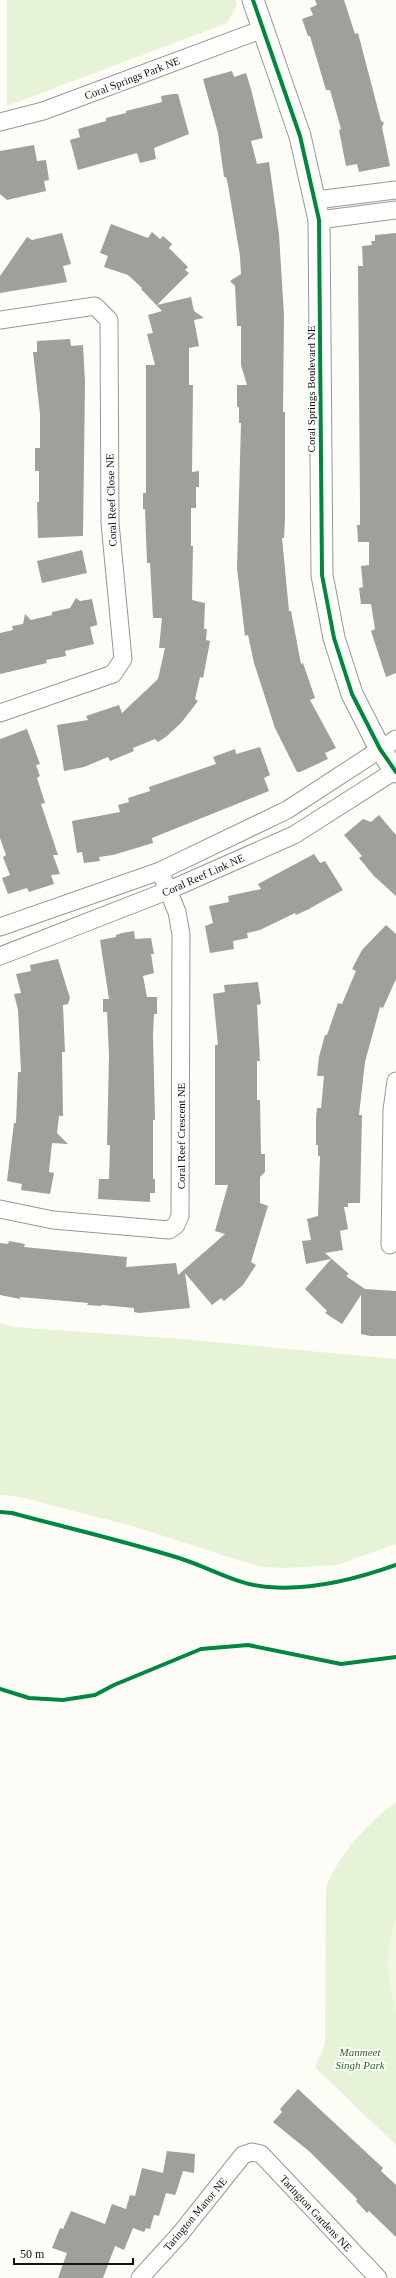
<svg xmlns="http://www.w3.org/2000/svg" width="396" height="2278" font-family="Georgia,serif">
  <style>
    .green { fill: #e7f3d7 }
    .pitch { fill: #f0f6e1 }
    .building { fill: #a19f9c }
    .lines { fill: none; stroke-linecap: round; stroke-linejoin: round }
    .minor-casing { stroke: #979795; stroke-width: 19 }
    .tertiary-casing { stroke: #979795; stroke-width: 23 }
    .minor { stroke: #fffffe; stroke-width: 17 }
    .tertiary { stroke: #fffffe; stroke-width: 21 }
    .cycleway-casing { stroke: #fff; stroke-width: 6 }
    .cycleway { stroke: #00873e; stroke-width: 4 }
    .labels { text-anchor: middle; stroke-width: 4; stroke-linejoin: round; paint-order: stroke }
    .street-label { font-size: 11px; fill: #111; stroke: #fff }
    .park-label { font-size: 11px; font-style: italic; fill: #2f6b1f; stroke: #fff }
  </style>
  <rect width="100%" height="100%" fill="#fdfcf7"/>
  <g class="green">
    <polygon points="7,0 235,0 237,5 227,23 7,106"/>
    <polygon points="0,1323 14,1327 181,1339 396,1359 396,1544 337,1565 285,1568 261,1567 132,1526 20,1497 0,1495"/>
    <path d="M396,1802V2145L315,2067L325,2045L326,1888C340,1852 366,1825 396,1802Z"/>
  </g>
  <path class="pitch" d="M396,1920V2013C387,1984 383,1949 396,1920Z"/>
  <g class="building">
    <polygon points="315,0 344,0 355,34 358,33 381,121 384,123 382,127 390,166 359,172 357,164 346,166 339,130 341,129 330,90 326,90 310,36 308,36 302,19 313,15 310,8 317,5"/>
    <polygon points="232,71 234,77 246,73 251,89 263,138 251,141 257,164 269,162 279,234 284,316 283,412 285,412 285,519 284,538 282,538 289,611 291,611 301,664 303,663 315,698 310,700 336,748 325,753 328,759 300,772 297,772 275,728 254,663 248,635 245,636 237,568 241,423 239,423 239,408 237,406 237,385 247,385 241,365 241,326 237,326 235,286 230,281 241,274 240,256 228,185 226,177 224,177 218,133 203,79"/>
    <polygon points="173,94 178,94 189,134 154,148 156,159 140,163 137,153 78,170 70,140 80,137 78,129 106,121 106,118 126,113 126,111 162,102 161,96"/>
    <polygon points="34,145 37,161 46,160 49,180 44,181 46,191 7,200 0,194 0,151"/>
    <polygon points="111,224 148,238 152,232 160,239 163,236 172,244 169,248 188,267 185,270 189,273 157,305 191,297 194,311 204,318 194,320 199,346 189,348 189,385 193,385 192,472 199,471 199,487 196,487 196,508 191,508 191,546 193,546 192,600 205,603 204,629 207,629 206,640 210,641 209,647 203,678 200,677 195,699 198,701 181,723 167,736 158,742 155,739 133,748 134,751 110,761 108,757 84,767 64,771 57,725 88,720 86,716 119,705 122,713 158,679 165,648 159,648 162,618 153,618 150,563 147,563 145,509 143,509 143,493 146,493 146,365 155,365 147,334 153,333 148,315 162,311 141,289 142,288 128,275 104,267 108,256 100,253"/>
    <polygon points="62,233 71,264 63,266 67,282 0,293 0,276 27,237 32,240"/>
    <polygon points="396,233 396,673 386,677 371,631 375,629 371,604 361,604 359,588 363,587 361,566 369,565 369,542 358,542 357,525 360,525 360,505 358,266 363,266 362,246 372,245 371,241 375,241 375,235"/>
    <polygon points="70,339 71,346 83,345 85,382 83,536 38,538 37,502 39,502 39,471 35,471 35,448 40,448 40,414 33,352 37,352 37,341"/>
    <polygon points="82,550 87,573 42,583 37,561"/>
    <polygon points="76,598 80,601 92,599 97,623 97,625 90,627 94,644 65,651 66,656 46,660 47,663 0,674 0,633 13,630 12,626 23,624 25,614 31,620 52,615 52,612 70,608"/>
    <polygon points="27,729 40,764 36,765 40,776 37,778 45,803 41,804 58,855 53,855 60,874 51,875 54,884 29,892 27,888 8,894 2,878 10,875 3,857 6,855 0,838 0,739"/>
    <polygon points="260,747 270,775 264,778 269,791 152,838 153,843 113,855 99,857 100,861 84,863 82,852 77,853 72,821 120,812 118,805 129,802 128,798 150,791 149,787 216,764 213,757 235,749 236,754"/>
    <polygon points="379,815 396,835 396,896 374,876 359,858 362,856 344,835 363,819 371,822"/>
    <polygon points="314,854 320,863 325,861 343,890 307,910 296,915 295,913 260,930 247,933 248,938 233,941 234,949 210,953 205,926 213,923 209,906 229,902 228,896 261,889 258,884"/>
    <polygon points="386,925 396,934 396,979 383,1008 380,1007 365,1062 359,1115 362,1115 360,1203 348,1203 348,1207 344,1207 348,1229 340,1231 343,1250 325,1253 349,1274 346,1276 365,1289 396,1291 396,1336 370,1336 361,1334 361,1295 342,1324 325,1313 327,1311 305,1289 331,1259 306,1264 302,1241 311,1240 307,1219 318,1216 320,1156 318,1156 318,1145 316,1145 316,1119 317,1108 321,1108 324,1076 317,1076 319,1057 325,1035 327,1035 338,1003 342,1004 356,971 352,969 362,950"/>
    <polygon points="134,931 135,939 151,938 154,954 151,954 154,973 143,976 147,997 157,997 157,1014 154,1014 153,1035 155,1120 153,1120 153,1179 155,1179 155,1193 150,1193 150,1202 98,1199 99,1179 109,1179 110,1145 107,1145 109,1056 107,1012 103,1012 103,999 109,999 100,940 116,937 116,935 122,933"/>
    <polygon points="58,959 70,998 68,1004 63,1005 65,1052 62,1052 63,1116 59,1116 57,1133 68,1144 52,1143 49,1172 54,1173 50,1194 21,1190 22,1184 7,1181 14,1123 16,1123 18,1072 21,1072 18,1010 14,994 21,993 16,974 31,971 30,965"/>
    <polygon points="258,982 261,1004 257,1005 260,1061 257,1061 257,1100 260,1100 261,1154 265,1154 265,1172 260,1177 260,1203 268,1206 251,1262 256,1265 243,1285 224,1301 221,1298 212,1305 185,1273 190,1308 139,1313 134,1312 134,1308 102,1305 101,1306 87,1305 88,1303 20,1297 20,1299 0,1295 0,1243 8,1244 9,1241 25,1244 24,1247 127,1257 126,1267 176,1263 178,1275 225,1234 215,1231 228,1185 215,1185 215,1045 218,1045 213,994 225,992 224,985"/>
    <polygon points="298,2089 383,2168 381,2171 396,2185 396,2237 369,2211 367,2213 356,2201 357,2199 310,2152 273,2122 282,2112 280,2109"/>
    <polygon points="167,2151 195,2154 194,2173 183,2171 176,2193 175,2195 166,2193 159,2216 154,2215 150,2229 146,2228 144,2232 133,2228 124,2250 115,2246 103,2278 58,2278 67,2253 52,2248 60,2228 63,2229 71,2211 105,2224 112,2204 126,2209 130,2195 135,2196 142,2168 163,2173"/>
  </g>
  <g class="lines">
    <g class="minor-casing">
      <g id="minor">
        <polyline points="0,122 43,111 263,29"/>
        <polyline points="316,200 396,190"/>
        <polyline points="319,220 396,210"/>
        <polyline points="0,320 95,306 109,320 110,523 123,659 113,674 0,713"/>
        <polyline points="0,927 160,871 287,810 396,739"/>
        <polyline points="0,956 167,891 294,835 396,770"/>
        <polyline points="0,1209 53,1220 169,1230 176,1225 180,1216 181,934 177,912 160,871"/>
        <polyline points="390,1245 392,1110 396,1081"/>
        <polyline points="140,2278 180,2234 243,2155 252,2152 261,2154 378,2278"/>
      </g>
    </g>
    <g class="tertiary-casing">
      <polyline id="tertiary" points="253,0 300,136 319,220 322,575 334,638 352,694 380,749 396,772"/>
    </g>
    <use href="#minor" class="minor"/>
    <use href="#tertiary" class="tertiary"/>
    <g class="cycleway-casing">
      <g id="cycleway">
        <polyline points="253,0 300,136 319,220 322,575 334,638 352,694 380,749 396,772"/>
        <path d="M0,1512L12,1513C68,1528 124,1541 179,1558C208,1567 237,1585 268,1587C311,1591 357,1579 396,1565"/>
        <polyline points="0,1689 29,1698 63,1700 95,1695 114,1685 201,1649 248,1645 341,1664 396,1657"/>
      </g>
    </g>
    <use href="#cycleway" class="cycleway"/>
  </g>
  <g class="labels">
    <g class="street-label">
      <text transform="translate(132 78) rotate(-21)" y="4">Coral Springs Park NE</text>
      <text transform="translate(311 389) rotate(-90)" y="4">Coral Springs Boulevard NE</text>
      <text transform="translate(111 500) rotate(-92)" y="4">Coral Reef Close NE</text>
      <text transform="translate(203 875) rotate(-24)" y="4">Coral Reef Link NE</text>
      <text transform="translate(181 1136) rotate(-90)" y="4">Coral Reef Crescent NE</text>
      <text transform="translate(316 2213) rotate(47)" y="4">Tarington Gardens NE</text>
      <text transform="translate(195 2214) rotate(-50)" y="4">Tarington Manor NE</text>
    </g>
    <g class="park-label">
      <text x="360" y="2056">Manmeet<tspan x="360" dy="13">Singh Park</tspan></text>
    </g>
  </g>
  <path d="M14 2258v6h119v-6" fill="none" stroke="#111111" stroke-width="2"/>
  <text x="20" y="2258" font-size="12" fill="#111111" stroke="#ffffff" stroke-width="3" paint-order="stroke">50 m</text>
</svg>
